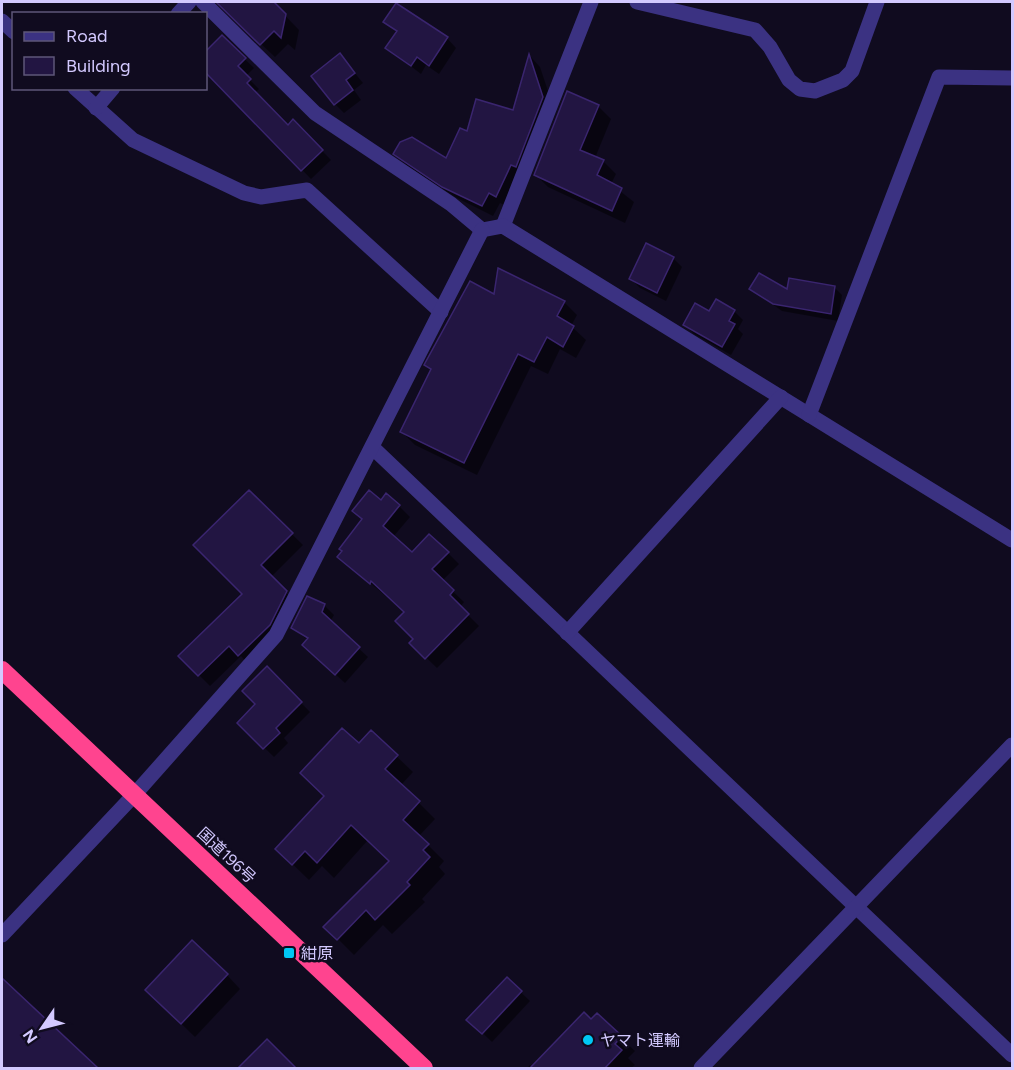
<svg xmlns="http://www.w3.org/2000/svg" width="1014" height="1070" font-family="Figtree,'Noto Sans JP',sans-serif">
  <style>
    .shadow { fill: #0007 }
    .building { fill: #221542; stroke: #3a256f; stroke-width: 1.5 }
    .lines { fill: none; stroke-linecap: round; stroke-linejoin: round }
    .minor { stroke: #3b3282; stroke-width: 15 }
    .highway { stroke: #ff448f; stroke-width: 18 }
    .poi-dot { fill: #00c8f4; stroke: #100b1f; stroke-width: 2 }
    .labels { text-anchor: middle; stroke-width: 5; stroke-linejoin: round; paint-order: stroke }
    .street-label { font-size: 16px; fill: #d3c9ff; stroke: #100b1f }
    .poi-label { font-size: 16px; fill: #d3c9ff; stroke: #100b1f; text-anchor: start }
  </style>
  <rect width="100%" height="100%" fill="#100b1f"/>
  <g class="shadow">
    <polygon points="216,2 272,2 299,30 295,50 288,44 275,57"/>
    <polygon points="396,5 447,38 456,48 439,74 426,65 421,74 387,48 397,33 385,22"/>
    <polygon points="222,37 254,68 246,76 259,89 255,93 288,127 293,121 331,160 311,179 206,71 206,53"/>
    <polygon points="340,55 363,83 354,90 361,100 344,113 335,104"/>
    <polygon points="530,56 540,67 554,109 508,207 500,203 493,216 455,197 406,165 395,153 446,160 468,134 514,112"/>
    <polygon points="598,106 611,119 595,158 603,161 616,174 611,184 634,202 625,223 548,187 535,174"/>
    <polygon points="673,258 682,267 666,301 640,288 631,279"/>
    <polygon points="835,288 842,295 838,321 782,311 751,289 788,292"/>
    <polygon points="496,296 564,302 577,315 571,326 586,340 576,358 560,349 548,374 531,366 477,475 415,445 402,432 432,371 426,365"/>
    <polygon points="734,311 743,320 738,329 743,334 731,355 694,334 685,325 710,313"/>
    <polygon points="249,492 303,545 271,577 297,604 250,666 241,656 210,686 180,656 244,594"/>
    <polygon points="381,502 399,506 410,517 393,537 412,554 448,553 459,564 442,581 464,602 460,607 479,626 437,668 411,643 415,639 406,613 339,557"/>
    <polygon points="308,597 325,606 334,615 330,622 368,657 345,683 313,654 308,640 292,628"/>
    <polygon points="267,668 310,712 284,738 288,743 274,757 239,723 257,704"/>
    <polygon points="371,732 413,772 401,785 435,819 419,836 444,861 439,867 445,874 422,899 425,902 392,934 383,925 354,955 326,927 391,861 368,840 334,878 322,866 309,880 277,849 326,797 359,745"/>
    <polygon points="227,975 240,989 195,1037 161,1004"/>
    <polygon points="507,979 530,1001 492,1042 469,1020"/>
    <polygon points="7,985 99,1068 2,1068 2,991"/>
    <polygon points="597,1015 635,1051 628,1058 635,1065 631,1068 527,1068 530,1065 533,1068"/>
    <polygon points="267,1041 294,1068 240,1068"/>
  </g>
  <g class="building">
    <polygon points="216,2 274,2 286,14 281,38 274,31 260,45"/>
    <polygon points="396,3 448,37 429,66 417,57 411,66 385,48 397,31 383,22"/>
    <polygon points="222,35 246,58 238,66 251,79 247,83 288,125 293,119 323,150 301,171 206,73 206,51"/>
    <polygon points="340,53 355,73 346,80 353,90 334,105 311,76"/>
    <polygon points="529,54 543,97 516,167 511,165 496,197 489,193 482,206 442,187 393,154 400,142 412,137 446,158 460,128 467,131 476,99 513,110"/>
    <polygon points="567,91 599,105 580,150 604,160 597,175 622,188 612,211 534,175"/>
    <polygon points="646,243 674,257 657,293 629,279"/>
    <polygon points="498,268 565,301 557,316 574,326 563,347 547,337 534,362 518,354 464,463 400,432 431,369 424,365 470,281 494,294"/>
    <polygon points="759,273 787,289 789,278 835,286 831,314 773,304 749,289"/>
    <polygon points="716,299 735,310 729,321 735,324 722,347 683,325 695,303 709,311"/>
    <polygon points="249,490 293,533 261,565 287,591 270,625 238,656 229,646 198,676 178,656 242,594 193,545"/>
    <polygon points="369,490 381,500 386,493 400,505 383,526 412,552 429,534 449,552 432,569 454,590 450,595 469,614 425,659 409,643 413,639 395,621 404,612 371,581 370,584 337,557 342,551 339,549 362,519 352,511"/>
    <polygon points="307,596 325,604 322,612 360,647 335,675 302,645 308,638 291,628"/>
    <polygon points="267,666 302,702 276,728 280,733 263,749 237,723 255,704 242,691"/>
    <polygon points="342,728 359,743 371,730 398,755 385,769 420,801 403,820 429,844 423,850 430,857 407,882 410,885 375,920 366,910 337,940 323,927 389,861 351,825 317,863 305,851 292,865 275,849 324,796 300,773"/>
    <polygon points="192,940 228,974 181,1024 145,990"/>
    <polygon points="507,977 522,991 482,1034 466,1020"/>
    <polygon points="2,978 98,1068 2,1068"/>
    <polygon points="584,1012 591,1019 597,1013 622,1036 615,1044 622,1050 605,1068 530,1068"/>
    <polygon points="267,1039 296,1068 238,1068"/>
  </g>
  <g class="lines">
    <g class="minor">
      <polyline points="203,2 315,113 451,204 482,230"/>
      <polyline points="637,2 755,30 770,47 789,80 800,89 815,91 843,80 852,71 877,2"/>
      <polyline points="178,14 189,2"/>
      <polyline points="2,21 14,32"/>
      <polyline points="75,88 133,140 244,193 261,197 307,190 441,312"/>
      <polyline points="96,108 113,88"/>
      <polyline points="503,226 591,2"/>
      <polyline points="482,230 503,226 1012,540"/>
      <polyline points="809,415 939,77 1012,78"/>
      <polyline points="372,447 1012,1055"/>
      <polyline points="567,633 781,397"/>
      <polyline points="2,935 135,794 276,635 482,230"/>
      <polyline points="701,1068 1012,745"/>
    </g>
    <polyline class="highway" points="2,670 424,1068"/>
  </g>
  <g class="poi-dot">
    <rect x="283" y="947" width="12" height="12" rx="3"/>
    <circle cx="588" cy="1040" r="6"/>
  </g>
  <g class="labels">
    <g class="street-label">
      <text transform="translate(227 855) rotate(43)" y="6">国道196号</text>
    </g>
    <g class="poi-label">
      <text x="301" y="959">紺原</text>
      <text x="600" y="1046">ヤマト運輸</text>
    </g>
  </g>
  <rect width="1014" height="1070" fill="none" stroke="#d3c9ff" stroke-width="6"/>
  <rect x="12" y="12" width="195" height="78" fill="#100b1f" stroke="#5e5779" stroke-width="1.5"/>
  <rect x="24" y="32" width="30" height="9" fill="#3b3282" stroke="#5e5779" stroke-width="1.5"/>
  <text x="66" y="42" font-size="18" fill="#d3c9ff">Road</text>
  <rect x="24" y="57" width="30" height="18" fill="#221542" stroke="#5e5779" stroke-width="1.5"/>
  <text x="66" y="72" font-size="18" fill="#d3c9ff">Building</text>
  <g transform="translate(42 1028) rotate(235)" stroke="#100b1f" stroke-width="4.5" paint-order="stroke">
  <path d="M0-4.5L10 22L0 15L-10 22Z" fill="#d3c9ff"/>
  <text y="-9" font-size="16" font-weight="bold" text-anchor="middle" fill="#d3c9ff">N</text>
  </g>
</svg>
